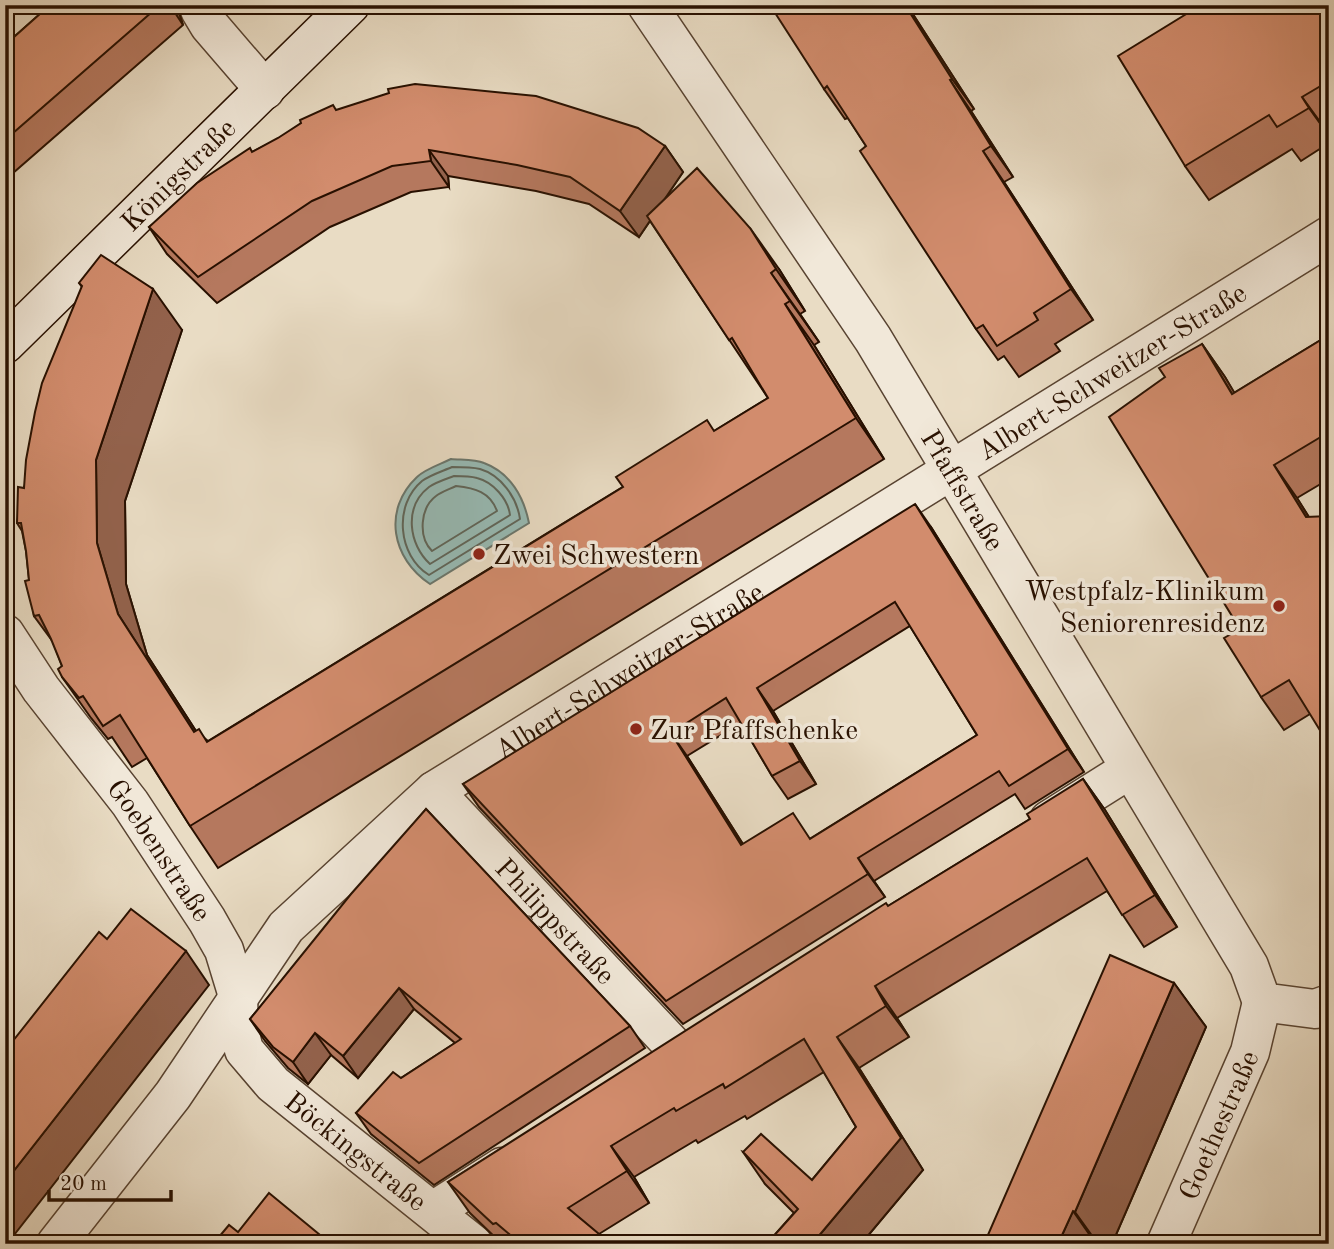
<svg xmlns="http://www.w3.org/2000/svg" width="1334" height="1249" font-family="'Old Standard TT',serif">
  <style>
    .water { fill: #97bbb5; stroke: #6b776d; stroke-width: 2 }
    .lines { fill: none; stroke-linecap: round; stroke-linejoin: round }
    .shore { stroke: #60665a; stroke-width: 2 }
    .minor-casing { stroke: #584331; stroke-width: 41 }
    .secondary-casing { stroke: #281000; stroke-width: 41 }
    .minor { stroke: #f1e8d9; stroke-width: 38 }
    .secondary { stroke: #f1e8d9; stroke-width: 38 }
    .wall { fill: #b5785e; stroke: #281000; stroke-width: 2; fill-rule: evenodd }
    .shaded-wall { fill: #93624c; stroke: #281000; stroke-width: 2 }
    .building { fill: #d28c6d; stroke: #281000; stroke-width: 2; fill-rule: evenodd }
    .poi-dot { fill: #8f2418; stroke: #f1e8d9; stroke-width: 2.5 }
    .labels { text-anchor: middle; stroke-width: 7; stroke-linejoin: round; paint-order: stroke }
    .street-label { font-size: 28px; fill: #281000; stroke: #f1e8d9 }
    .poi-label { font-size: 28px; fill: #281000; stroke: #f1e8d9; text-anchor: start }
  </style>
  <rect width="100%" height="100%" fill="#e9dcc4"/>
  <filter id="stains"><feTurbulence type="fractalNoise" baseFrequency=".00286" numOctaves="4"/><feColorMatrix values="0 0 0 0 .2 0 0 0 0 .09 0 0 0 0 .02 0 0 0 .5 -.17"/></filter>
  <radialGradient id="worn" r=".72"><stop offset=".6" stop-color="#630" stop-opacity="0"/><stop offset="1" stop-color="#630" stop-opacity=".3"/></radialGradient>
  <path class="water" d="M451,459C461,460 475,459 484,463C511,473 524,498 529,523L430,584C392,559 382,510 417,477C425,469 441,464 451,459Z"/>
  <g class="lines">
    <g class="shore">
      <path d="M452,467C461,467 472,467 480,469C501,475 517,498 520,519L429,575C398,556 393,505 422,481C430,475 443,471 452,467Z"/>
      <path d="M454,476C461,476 470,476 477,478C493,482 508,499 510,515L430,564C409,545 403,507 429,487C436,482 446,479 454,476Z"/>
      <path d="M456,486C475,488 490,492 497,511L432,551C418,537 420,508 436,496C441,492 450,489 456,486Z"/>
    </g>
    <g class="minor-casing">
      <g id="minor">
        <path id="s1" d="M647,5L873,339L1249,966L1262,1002L1315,1009L1329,1004"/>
        <polyline points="200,10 209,25 265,90"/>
        <path id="s2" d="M5,634L41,689L130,803L207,920L224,950L238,996L239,1030L244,1050L273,1084L473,1244"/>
        <path id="s3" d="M434,791L679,1052"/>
        <polyline points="1049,820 1130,769"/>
        <polyline points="433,1211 502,1167"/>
        <path id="s4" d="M56,1244L173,1095L286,927L434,791L1329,236"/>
        <path id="s5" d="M1166,1244L1250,1052L1262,1002"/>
      </g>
    </g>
    <g class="secondary-casing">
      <g id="secondary">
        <path id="s6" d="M5,344L350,5"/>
      </g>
    </g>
    <use href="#minor" class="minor"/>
    <use href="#secondary" class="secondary"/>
  </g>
  <g class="wall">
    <polygon points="50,5 179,5 178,10 183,25 5,180 5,45"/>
    <polygon points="907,5 974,109 971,111 1013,177 1004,182 1093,320 1055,344 1060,351 1019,377 1004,356 998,360 976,329 866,146 848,118 845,119 824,89"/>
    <polygon points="1329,5 1329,129 1326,130 1329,136 1329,143 1301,161 1292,149 1209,200 1185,166"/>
    <polygon points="336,110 665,146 683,172 666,197 779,269 805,311 800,314 819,342 814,345 884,459 218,868 190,826 147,758 132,767 112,737 108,739 91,718 62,677 62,666 53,642 34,616 29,580 26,551 22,531 17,523 24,488 82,287 79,283 182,330 125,501 126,584 147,655 196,731 208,741 768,398 650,221 639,237 589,204 536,191 448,176 449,187 411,192 330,227 217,303 167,254 149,227 252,152"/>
    <polygon points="1329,335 1329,479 1297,498 1309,517 1310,714 1284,730 1261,697 1165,377 1202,344 1225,377 1234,393"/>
    <path d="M931,527L1084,772L1025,809L1015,794L874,881L885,897L683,1024L479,807L463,784ZM910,626L977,735L811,838L743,844L687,756L741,723L772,776L788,799L816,784L773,711Z"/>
    <polygon points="1083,779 1105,810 1177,927 1144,947 1107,891 897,1018 909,1037 859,1068 923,1170 861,1244 775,1244 771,1239 794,1213 765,1184 743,1152 812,1180 856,1127 824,1072 747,1119 745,1116 698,1143 696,1140 634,1177 649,1203 599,1234 611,1244 502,1244 470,1213 448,1182 888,906 1030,819"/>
    <polygon points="426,809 630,1026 645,1048 434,1185 371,1134 356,1113 401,1078 455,1043 414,1009 358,1078 331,1055 308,1084 288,1068 265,1041 250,1019"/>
    <polygon points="1174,983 1206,1027 1112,1244 984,1244"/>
  </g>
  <g class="shaded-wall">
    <polygon points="170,5 179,5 178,10 183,25"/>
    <polygon points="905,5 907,5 974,109 952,79"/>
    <polygon points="950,80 971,111 1013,177 991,146"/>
    <polygon points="1302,97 1326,130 1329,136 1309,108"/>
    <polygon points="665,146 683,172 639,237 620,211"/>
    <polygon points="429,150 448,176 449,187 431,161"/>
    <polygon points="983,151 1004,182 1093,320 1071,289"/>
    <polygon points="750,228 779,269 805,311 776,269"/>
    <polygon points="771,273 800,314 819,342 790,301"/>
    <polygon points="153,289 182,330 125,501 126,584 147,655 223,773 194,732 118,614 97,543 96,460"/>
    <polygon points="785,304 814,345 884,459 856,418"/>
    <polygon points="1202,344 1225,377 1255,427 1232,394"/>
    <polygon points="1274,465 1297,498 1329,550 1306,517"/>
    <polygon points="915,504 931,527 1084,772 1068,749"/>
    <polygon points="757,688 773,711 816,784 800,761"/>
    <polygon points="671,733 687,756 758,868 741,845"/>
    <polygon points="1083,779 1105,810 1177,927 1155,895"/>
    <polygon points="858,858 874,881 885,897 868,874"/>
    <polygon points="186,951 209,985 7,1244 5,1244 5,1182"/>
    <polygon points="1174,983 1206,1027 1112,1244 1098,1244 1075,1212"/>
    <polygon points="875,986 897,1018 909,1037 886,1006"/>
    <polygon points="399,988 414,1009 358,1078 343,1056"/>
    <polygon points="315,1033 331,1055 308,1084 293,1062"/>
    <polygon points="837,1037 859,1068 923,1170 861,1244 812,1244 901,1138"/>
    <polygon points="611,1146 634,1177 649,1203 627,1171"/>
    <polygon points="1073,1211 1096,1244 1058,1244"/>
  </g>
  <g class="building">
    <polygon points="50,5 160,5 5,140 5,45"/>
    <polygon points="770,5 905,5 952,79 950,80 991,146 983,151 1071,289 1034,313 1038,320 997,346 983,325 976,329 860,151 866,146 827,86 824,89"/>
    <polygon points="1201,5 1329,5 1329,81 1302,97 1309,108 1277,127 1269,115 1185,166 1118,56"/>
    <polygon points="415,84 536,96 638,128 665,146 620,211 570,177 517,165 429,150 431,161 392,166 312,201 198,277 149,227 197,183 250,148 252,152 278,138 301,123 300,120 333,105 336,110 389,93 388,89"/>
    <polygon points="697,168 750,228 776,269 771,273 790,301 785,304 856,418 190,826 120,715 103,726 83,696 79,698 62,677 58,669 62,666 51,639 39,615 34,616 25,581 29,580 26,551 21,523 17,523 18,487 24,488 26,460 35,412 42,383 82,286 79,283 101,255 153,289 96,460 97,543 118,614 194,732 199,729 207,742 623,487 616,477 707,420 714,431 768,398 732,338 729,340 647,216"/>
    <polygon points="1329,335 1329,432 1274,465 1306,517 1329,516 1329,745 1289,680 1261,697 1224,638 1240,629 1109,417 1165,377 1159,368 1202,344 1232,394"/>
    <path d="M915,504L1068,749L1009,786L999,771L858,858L868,874L666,1001L463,784ZM895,602L977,735L810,839L793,813L741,845L671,733L726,698L772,776L800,761L757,688Z"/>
    <polygon points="1083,779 1155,895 1122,915 1087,858 875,986 886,1006 837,1037 901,1138 812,1244 776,1244 771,1239 798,1209 743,1152 761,1134 812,1180 856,1127 804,1039 725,1088 723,1084 676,1111 674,1108 611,1146 627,1171 568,1208 611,1244 521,1244 496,1223 493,1224 448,1182 886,903 888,906 1030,819 1027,814"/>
    <polygon points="426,809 630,1026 419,1163 356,1113 393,1072 401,1078 461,1039 399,988 343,1056 315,1033 293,1062 273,1047 250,1019 351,894"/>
    <polygon points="131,909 186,951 5,1182 5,1051 99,932 107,939"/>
    <polygon points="1110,955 1174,983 1075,1212 1073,1211 1058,1244 984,1244"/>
    <polygon points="269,1193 331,1244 213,1244 229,1225 238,1232"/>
    <polygon points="1329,1230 1329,1244 1301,1244"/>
  </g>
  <g class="poi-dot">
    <circle cx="479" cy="554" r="7"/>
    <circle cx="1279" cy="606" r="7"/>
    <circle cx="636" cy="729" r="7"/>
  </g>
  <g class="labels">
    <g class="street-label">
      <text dy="10" stroke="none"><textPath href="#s6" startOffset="242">Königstraße</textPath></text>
      <text dy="10" stroke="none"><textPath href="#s4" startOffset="1390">Albert-Schweitzer-Straße</textPath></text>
      <text dy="10" stroke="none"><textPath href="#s1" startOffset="579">Pfaffstraße</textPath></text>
      <text dy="10" stroke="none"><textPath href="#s4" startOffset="822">Albert-Schweitzer-Straße</textPath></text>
      <text dy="10" stroke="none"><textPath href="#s2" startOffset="266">Goebenstraße</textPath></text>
      <text dy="10" stroke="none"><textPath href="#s3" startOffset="178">Philippstraße</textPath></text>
      <text dy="10" stroke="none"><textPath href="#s5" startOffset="130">Goethestraße</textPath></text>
      <text dy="10" stroke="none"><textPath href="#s2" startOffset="639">Böckingstraße</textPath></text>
    </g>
    <g class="poi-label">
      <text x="493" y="564">Zwei Schwestern</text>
      <text x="1265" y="600" text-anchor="end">Westpfalz-Klinikum<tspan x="1265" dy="32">Seniorenresidenz</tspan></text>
      <text x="650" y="739">Zur Pfaffschenke</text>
    </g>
  </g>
  <rect width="1334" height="1249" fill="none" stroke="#e9dcc4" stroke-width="28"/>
  <rect x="7" y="7" width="1320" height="1235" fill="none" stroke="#281000" stroke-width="3.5"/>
  <rect x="14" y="14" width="1306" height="1221" fill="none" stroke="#281000" stroke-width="2"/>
  <path d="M49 1190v10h122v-10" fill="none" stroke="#281000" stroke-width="3.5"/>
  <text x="60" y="1190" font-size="21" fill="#281000" stroke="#f1e8d9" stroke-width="5" paint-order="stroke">20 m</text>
  <rect width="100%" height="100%" filter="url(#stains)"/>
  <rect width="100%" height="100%" fill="url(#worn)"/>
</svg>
